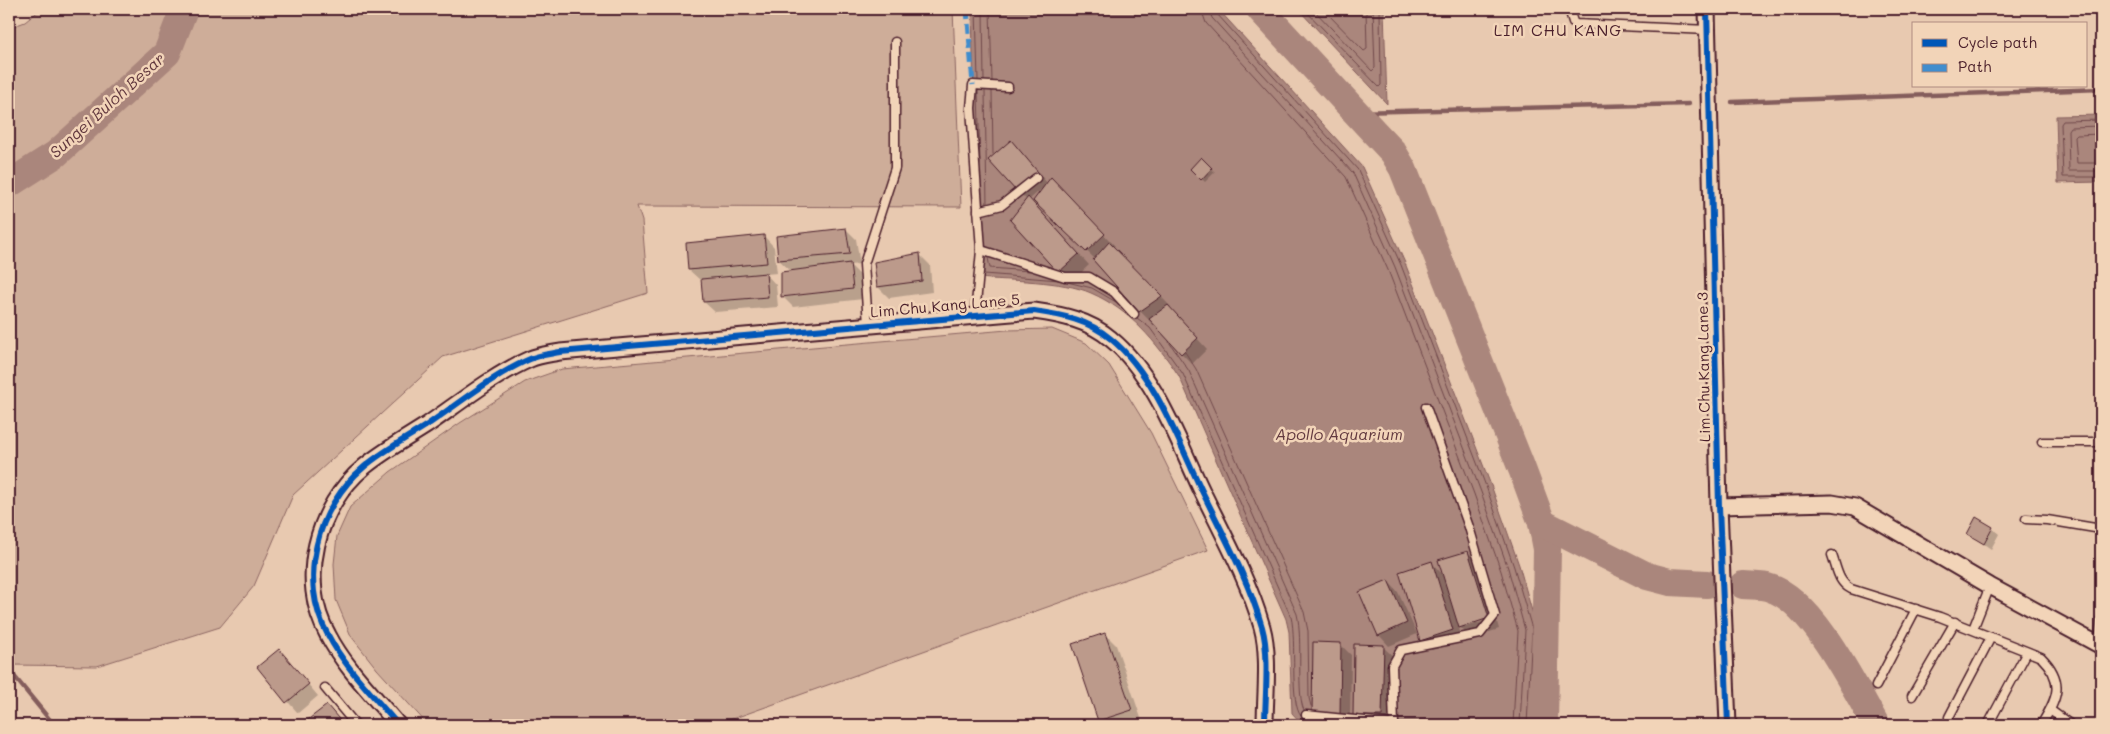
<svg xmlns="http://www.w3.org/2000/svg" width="2110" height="734" font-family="Mali,sans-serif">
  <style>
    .green { fill: #cead99; stroke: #8c6662 }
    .water { fill: #aa867b; stroke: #845d5b }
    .shadow { fill: #0003 }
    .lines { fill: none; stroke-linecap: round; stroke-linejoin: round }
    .shore { stroke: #70484b; stroke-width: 1 }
    .stream { stroke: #845d5b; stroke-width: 4.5 }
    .river { stroke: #aa867b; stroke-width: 28 }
    .building { fill: #bc9a8b; stroke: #4a1f2b }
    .lane-casing { stroke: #4a1f2b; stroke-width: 11 }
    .street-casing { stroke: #4a1f2b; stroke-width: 19 }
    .lane { stroke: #f2d4b8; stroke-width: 8 }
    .street { stroke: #f2d4b8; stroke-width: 15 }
    .quiet { stroke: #418dcd; stroke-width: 5; stroke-dasharray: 10 5; stroke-linecap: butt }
    .cycleway-casing { stroke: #f2d4b8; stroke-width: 9 }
    .cycleway { stroke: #0057b8; stroke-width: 6 }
    .labels { text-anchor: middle; stroke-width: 5; stroke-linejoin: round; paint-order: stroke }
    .street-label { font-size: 15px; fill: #4a1f2b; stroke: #f2d4b8 }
    .neighbourhood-label { font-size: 16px; letter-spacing: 1px; fill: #4a1f2b; stroke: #f2d4b8 }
    .water-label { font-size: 16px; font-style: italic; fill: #62393f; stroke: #f2d4b8 }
  </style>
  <rect width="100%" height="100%" fill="#e8c9b0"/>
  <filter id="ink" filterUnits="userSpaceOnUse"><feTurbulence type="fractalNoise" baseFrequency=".02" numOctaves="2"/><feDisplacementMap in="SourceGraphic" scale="10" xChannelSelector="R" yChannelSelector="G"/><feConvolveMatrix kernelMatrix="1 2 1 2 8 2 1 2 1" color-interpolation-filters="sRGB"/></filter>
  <g filter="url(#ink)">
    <g class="green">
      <polygon points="41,9 953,9 961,207 637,206 642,221 648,293 443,357 293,495 254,586 220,627 97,666 9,665 9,28 25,22"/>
      <polygon points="1052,329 1086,343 1109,365 1151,433 1208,550 715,725 428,725 377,669 351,636 336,600 334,564 337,536 350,507 390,472 460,423 525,382 562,369 1007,330"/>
    </g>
    <g class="water">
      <path d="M972,9H1218L1362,167L1405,263L1492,488L1519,565L1537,629L1532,725H1303L1292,713L1289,632L1286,619L1179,376C1156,342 1130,310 1091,293C1062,280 1010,281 978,278Z"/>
      <polygon points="1298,9 1384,9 1387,104"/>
      <polygon points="2101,115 2101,182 2058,183 2056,116"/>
    </g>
    <g class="shadow">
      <polygon points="1011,141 1048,184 1061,190 1115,246 1113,247 1171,307 1169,308 1207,349 1192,364 1140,311 1095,259 1035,201 1046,185 1029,200 1089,265 1070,283 1059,272 1027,200 1017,190"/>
      <polygon points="1201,159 1215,172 1205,182 1191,169"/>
      <polygon points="846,229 856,239 860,264 850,265 860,275 863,299 793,307 782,296 792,272 779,260 777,237"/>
      <polygon points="764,236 774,247 777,273 766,274 776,285 778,307 715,312 704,302 703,280 700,280 689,270"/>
      <polygon points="919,254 930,265 932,292 889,298 878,287 875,263"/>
      <polygon points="1992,528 1999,534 1991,549 1968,533"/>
      <polygon points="1468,552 1479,563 1495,615 1465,625 1465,627 1496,618 1499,629 1471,638 1458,625 1463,641 1432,650 1421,640 1432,563 1444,576"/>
      <polygon points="1388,581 1398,592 1417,634 1389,646 1379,635"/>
      <polygon points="1105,634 1116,645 1142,721 1128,725 1104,725 1099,721 1073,645"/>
      <polygon points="1340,644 1351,655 1350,725 1324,724 1314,713"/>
      <polygon points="1383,647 1394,657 1392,725 1365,725 1355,715"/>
      <polygon points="279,650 318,696 298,713 258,668"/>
      <polygon points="327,706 345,725 303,725"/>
    </g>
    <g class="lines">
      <g class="shore">
        <polyline points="976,9 978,80"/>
        <polyline points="983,9 984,81"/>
        <polyline points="990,9 992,81"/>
        <polyline points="1201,9 1206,23 1346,177 1388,270 1474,494 1501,571 1518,631 1513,725"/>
        <polyline points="1209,9 1212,18 1353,173 1395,267 1481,492 1508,568 1525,630 1520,725"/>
        <polyline points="1215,9 1217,14 1358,170 1401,265 1487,489 1514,567 1532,629 1527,725"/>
        <polyline points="1304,9 1379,87 1381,85 1380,9"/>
        <polyline points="1313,9 1372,71 1375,68 1373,9"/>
        <polyline points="1323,9 1364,51 1367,49 1366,9"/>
        <polyline points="978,90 980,164"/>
        <polyline points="985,91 987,204"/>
        <polyline points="992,91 993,154"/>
        <polyline points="2101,120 2063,121 2061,124 2063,177 2101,177"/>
        <polyline points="2101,126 2070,127 2068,130 2069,171 2101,171"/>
        <polyline points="2101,134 2077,135 2075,137 2077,163 2101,163"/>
        <polyline points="988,258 990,268 1029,271"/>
        <polyline points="984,274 1059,280"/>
        <polyline points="1067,282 1092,288 1116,302"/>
        <path d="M1137,318L1150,328L1183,374L1291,617C1297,640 1289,703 1301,716"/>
        <path d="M1169,342L1189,371L1297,614C1303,638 1296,697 1304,710"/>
        <polyline points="1185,352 1196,369 1304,612 1308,631 1309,698 1311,706"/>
      </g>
      <g class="stream">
        <polyline points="1732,102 2101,89"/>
        <polyline points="1356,112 1689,104"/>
        <polyline points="9,670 54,725"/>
      </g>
      <g class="river">
        <polyline points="1260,9 1375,133 1393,152 1403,169 1522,469 1542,523 1547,549 1544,725"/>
        <polyline points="9,184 56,154 167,53 184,9"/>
        <polyline points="1542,523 1647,576 1670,582 1707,584"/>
        <path d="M1743,585C1752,586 1762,585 1770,588C1812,600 1855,688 1876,725"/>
      </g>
    </g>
    <g class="building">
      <polygon points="1011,140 1038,172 1016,191 988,160"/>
      <polygon points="1201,157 1212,168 1201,180 1190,169"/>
      <polygon points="1051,177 1105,234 1086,252 1033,201"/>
      <polygon points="1028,197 1079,254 1058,273 1010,220"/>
      <polygon points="846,228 850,254 778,260 776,236"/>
      <polygon points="764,235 767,263 688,270 686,243"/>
      <polygon points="1109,242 1162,296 1139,312 1093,260"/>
      <polygon points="920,253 922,281 877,287 874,262"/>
      <polygon points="850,263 853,289 781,297 781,272"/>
      <polygon points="766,273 768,297 703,302 701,279"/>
      <polygon points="1168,305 1198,338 1181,354 1149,319"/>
      <polygon points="1976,517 1993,527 1984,544 1967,534"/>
      <polygon points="1468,551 1489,618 1459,628 1438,560"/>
      <polygon points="1432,561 1453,630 1420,641 1399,572"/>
      <polygon points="1388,580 1407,623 1378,636 1359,592"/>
      <polygon points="1105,633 1132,710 1098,721 1072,644"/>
      <polygon points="1313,642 1341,643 1340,716 1312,714"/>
      <polygon points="1354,644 1384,645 1382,716 1353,716"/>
      <polygon points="279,649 309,684 286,703 257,667"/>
      <polygon points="327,705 344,725 301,725"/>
    </g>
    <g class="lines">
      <g class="lane-casing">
        <g id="lane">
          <polyline points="1569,9 1573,22 1576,24 1708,30"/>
          <polyline points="978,211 1002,205 1036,178"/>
          <polyline points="981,250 1065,277 1089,277 1114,292 1134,314"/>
          <polyline points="975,315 981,250 971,108 973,85 1008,87"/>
          <polyline points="868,325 864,264 895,168 895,42"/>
          <polyline points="2042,442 2101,442"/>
          <polyline points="2026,519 2047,520 2101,529"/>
          <path d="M1832,555C1837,569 1838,582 1851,589L1940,617L2041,657C2066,682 2057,699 2041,725"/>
          <polyline points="1973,629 1990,586"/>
          <polyline points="2099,645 2101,619"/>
          <polyline points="1876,686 1916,609"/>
          <polyline points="325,688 356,725"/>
          <polyline points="1912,696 1955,622"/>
          <polyline points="2050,710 2071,725"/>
          <polyline points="1306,715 1394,724"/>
          <polyline points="1949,717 1991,637"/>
          <polyline points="1394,725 1392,666 1401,650 1480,634 1495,615 1469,527 1426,407"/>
          <polyline points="1988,725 2027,652"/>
        </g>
      </g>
      <g class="street-casing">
        <g id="street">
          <polyline points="1707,9 1719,506 1728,725"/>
          <polyline points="1719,506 1832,503 1855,507 1990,586 2101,646"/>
          <path d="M398,725C375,697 345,668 328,635C297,580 317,506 364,467C383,451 407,438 427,425C459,403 495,374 530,359C539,355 550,354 560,352L1034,311C1062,315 1089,320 1111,339C1155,375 1178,441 1202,491C1223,534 1249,581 1262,627C1270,655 1265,696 1265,725"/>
        </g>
      </g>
      <use href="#lane" class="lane"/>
      <use href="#street" class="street"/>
      <polyline class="quiet" points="967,9 973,85"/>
      <g class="cycleway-casing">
        <g id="cycleway">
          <polyline points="1707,9 1719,506 1728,725"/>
          <path d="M398,725C375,697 345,668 328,635C297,580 317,506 364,467C383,451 407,438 427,425C459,403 495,374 530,359C539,355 550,354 560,352L1034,311C1062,315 1089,320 1111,339C1155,375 1178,441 1202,491C1223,534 1249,581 1262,627C1270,655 1265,696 1265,725"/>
        </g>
      </g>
      <use href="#cycleway" class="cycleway"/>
    </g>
  </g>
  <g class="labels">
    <g class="street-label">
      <text transform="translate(945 306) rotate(-5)" y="5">Lim Chu Kang Lane 5</text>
      <text transform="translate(1704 367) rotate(-91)" y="5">Lim Chu Kang Lane 3</text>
    </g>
    <g class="neighbourhood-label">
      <text x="1558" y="36">LIM CHU KANG</text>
    </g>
    <g class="water-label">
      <text transform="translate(107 105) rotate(-42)" y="6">Sungei Buloh Besar</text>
      <text x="1339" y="440">Apollo Aquarium</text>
    </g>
  </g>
  <rect width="2110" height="734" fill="none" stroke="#f2d4b8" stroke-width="30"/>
  <rect x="15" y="15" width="2080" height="704" fill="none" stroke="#4a1f2b" stroke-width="2" filter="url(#ink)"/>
  <rect x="1912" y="22" width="175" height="65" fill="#f2d4b8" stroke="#af8c80"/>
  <rect x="1922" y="39" width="25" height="8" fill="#0057b8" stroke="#af8c80"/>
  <text x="1958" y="48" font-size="15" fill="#4a1f2b">Cycle path</text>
  <rect x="1922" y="64" width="25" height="8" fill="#418dcd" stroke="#af8c80"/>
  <text x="1958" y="72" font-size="15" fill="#4a1f2b">Path</text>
</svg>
